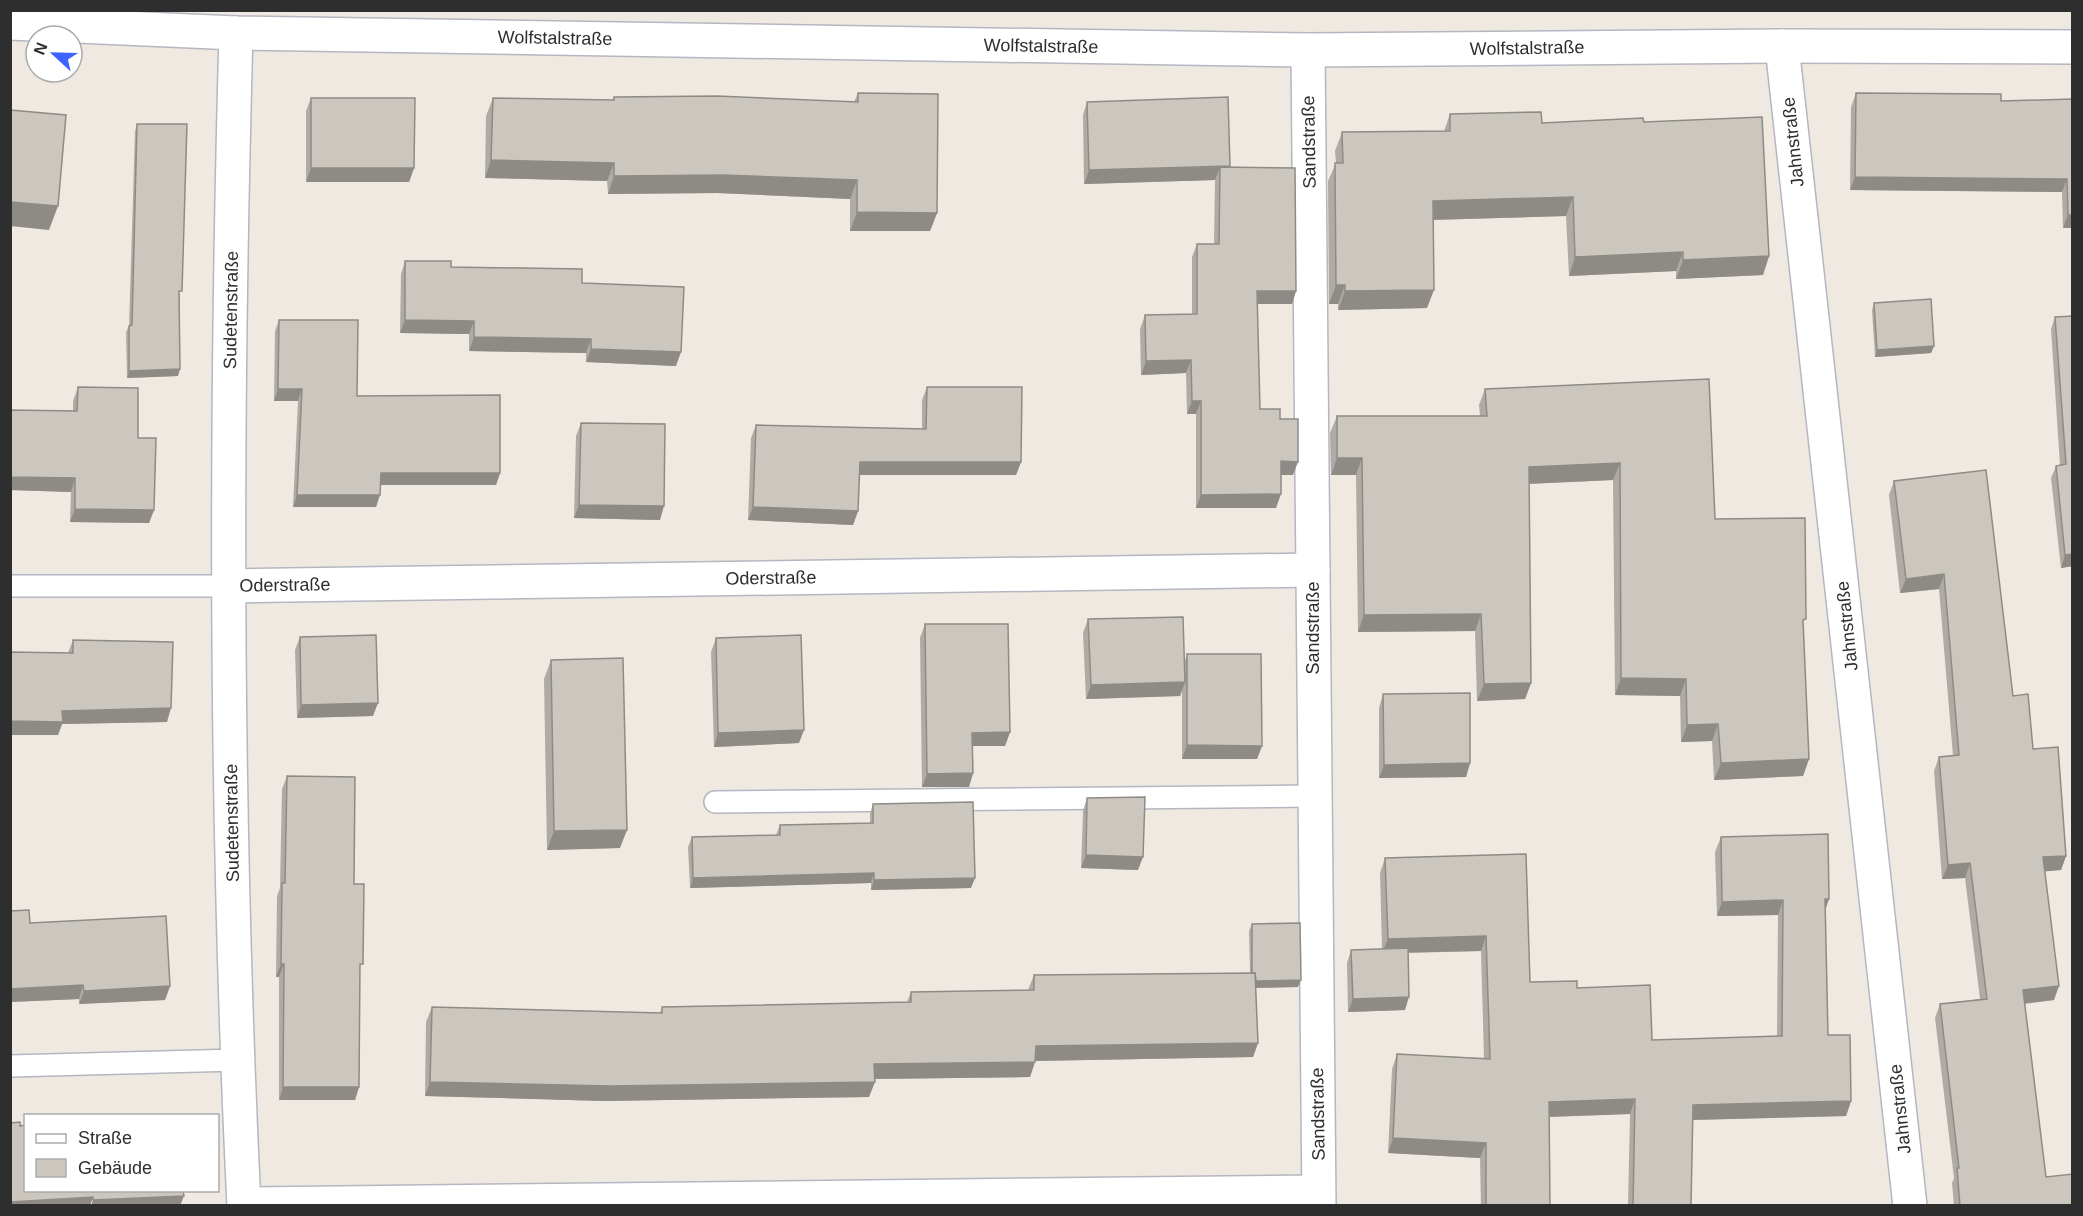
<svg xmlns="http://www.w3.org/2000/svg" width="2083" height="1216" font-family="Helvetica,sans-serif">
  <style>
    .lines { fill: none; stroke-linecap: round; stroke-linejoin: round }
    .lane-casing { stroke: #b4b7c1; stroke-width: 24 }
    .street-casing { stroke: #b4b7c1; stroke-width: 36 }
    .lane { stroke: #fff; stroke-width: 21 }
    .street { stroke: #fff; stroke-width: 33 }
    .wall { fill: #afaba4 }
    .shaded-wall { fill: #8e8b86 }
    .building { fill: #cbc7bf; stroke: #8e8b86; stroke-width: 1.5 }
    .labels { text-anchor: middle; stroke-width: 6; stroke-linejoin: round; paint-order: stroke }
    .street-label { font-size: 18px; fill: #2e2e2e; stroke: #fff }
  </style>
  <rect width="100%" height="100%" fill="#efe9e1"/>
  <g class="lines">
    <g class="lane-casing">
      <g id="lane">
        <polyline points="10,586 228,586"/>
        <polyline points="715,802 1314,796"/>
        <polyline points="10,1066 237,1060"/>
      </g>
    </g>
    <g class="street-casing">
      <g id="street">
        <polyline points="10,23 236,33 1308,50 1782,46 2072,47"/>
        <path d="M236,33C225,424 225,815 244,1206"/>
        <polyline points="1782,46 1910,1206"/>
        <polyline points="1308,50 1319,1206"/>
        <polyline points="228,586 1313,570"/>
        <polyline points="244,1204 1318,1192"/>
      </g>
    </g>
    <use href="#lane" class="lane"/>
    <use href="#street" class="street"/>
  </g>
  <g class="wall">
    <polygon points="858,93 937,213 930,231 850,231 850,199 717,193 608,194 607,181 485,178 486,116 493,98 612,100 614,97 854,102"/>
    <polygon points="1856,93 2001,101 2073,99 2073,228 2063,228 2062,192 1850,190 1851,107"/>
    <polygon points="311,98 414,168 409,182 306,182 306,111"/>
    <polygon points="1087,102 1230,167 1296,291 1292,304 1257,304 1260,409 1280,419 1293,475 1281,475 1276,508 1196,508 1196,414 1187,414 1186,373 1141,375 1140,329 1145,315 1192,314 1192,257 1197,244 1214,244 1215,180 1084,184 1083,115"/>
    <polygon points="1450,114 1542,123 1644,122 1769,256 1763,275 1676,279 1676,271 1569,276 1566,216 1433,220 1427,308 1338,310 1338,304 1329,304 1328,181 1336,163 1335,151 1342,132 1444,131"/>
    <polygon points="137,124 180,297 178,376 127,378 126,332 129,326 135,131"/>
    <polygon points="405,261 582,283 676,366 586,362 586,353 469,351 469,334 400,333 401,274"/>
    <polygon points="1874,303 1934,346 1931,353 1875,357 1872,310"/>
    <polygon points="2073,316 2073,566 2061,568 2051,478 2056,466 2060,465 2051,329 2055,317"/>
    <polygon points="279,320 357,396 500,473 496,485 381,485 376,507 293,507 298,401 274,401 275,331"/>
    <polygon points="1709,379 1715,519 1803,627 1809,759 1803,776 1714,780 1712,741 1681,742 1680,696 1615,695 1613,480 1529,484 1531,683 1525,699 1477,701 1475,631 1358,632 1356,475 1331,475 1330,433 1337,416 1480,416 1479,405 1485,389"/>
    <polygon points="78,387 138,438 154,510 149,523 70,522 71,492 10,490 10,410 73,411 73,401"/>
    <polygon points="927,387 1021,462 1016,475 859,475 858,511 853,525 748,520 751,438 756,425 922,429 922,400"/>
    <polygon points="581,423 660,520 574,518 576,436"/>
    <polygon points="1894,481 2013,696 2033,749 2066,856 2061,870 2045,871 2054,1000 2025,1004 2046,1177 2073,1206 1954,1206 1952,1183 1954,1178 1935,1018 1940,1004 1980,999 1965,878 1942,879 1934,771 1939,757 1953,756 1939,589 1900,593 1889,495"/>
    <polygon points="1088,619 1185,661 1187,654 1262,746 1257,759 1182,759 1182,690 1180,696 1086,699 1083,633"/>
    <polygon points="925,624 1010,732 1005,746 973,746 973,773 969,787 922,787 920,638"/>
    <polygon points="300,637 373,716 297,718 295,650"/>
    <polygon points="716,638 799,743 714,747 711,652"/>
    <polygon points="73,640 167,722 62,724 58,735 68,653"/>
    <polygon points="551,660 620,848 547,850 544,679"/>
    <polygon points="1383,694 1470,763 1466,777 1379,778 1379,708"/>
    <polygon points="287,776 354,884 360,973 359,1087 355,1100 279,1100 279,977 276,977 277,896 280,888 282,789"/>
    <polygon points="1087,798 1138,870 1081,868 1083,811"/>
    <polygon points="873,804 971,888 871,890 871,883 690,888 688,847 692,837 776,835 780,825 870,823 870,814"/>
    <polygon points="1721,837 1825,911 1828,1035 1851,1101 1846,1116 1692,1120 1691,1206 1628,1206 1630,1114 1549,1117 1550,1206 1481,1206 1480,1158 1388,1153 1392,1069 1397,1054 1484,1058 1481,951 1408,953 1405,1010 1348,1012 1347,963 1351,950 1382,949 1380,873 1385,858 1526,854 1530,982 1577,988 1652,1040 1777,1037 1778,915 1717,916 1715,852"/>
    <polygon points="10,911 30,923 170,986 165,1000 79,1004 79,999 10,1002"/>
    <polygon points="1252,924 1298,987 1256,988 1258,1043 1253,1057 1035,1061 1030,1077 875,1079 869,1097 604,1101 425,1096 426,1022 432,1007 660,1013 662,1007 907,1002 911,992 1028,990 1034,975 1250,973 1249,931"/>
  </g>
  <g class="shaded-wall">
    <polygon points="491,160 614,163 607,181 485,178"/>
    <polygon points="1220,167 1215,180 1084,184 1089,170"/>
    <polygon points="311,168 414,168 409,182 306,182"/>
    <polygon points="723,175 857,180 850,199 717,193 608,194 614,176"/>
    <polygon points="1855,177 2067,179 2062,192 1850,190"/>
    <polygon points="1573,197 1566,216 1426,220 1433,201"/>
    <polygon points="10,202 58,206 49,230 10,226"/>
    <polygon points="857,212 937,213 930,231 850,231"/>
    <polygon points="2068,215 2073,215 2073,228 2063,228"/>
    <polygon points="1683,252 1676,271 1569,276 1575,257"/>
    <polygon points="1769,256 1763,275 1676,279 1683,260"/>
    <polygon points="1336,285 1345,285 1338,304 1329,304"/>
    <polygon points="1434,290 1427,308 1338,310 1345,291"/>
    <polygon points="1257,291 1296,291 1292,304 1252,304"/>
    <polygon points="405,320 474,321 469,334 400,333"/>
    <polygon points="474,337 591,339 586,353 469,351"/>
    <polygon points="1934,346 1931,353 1875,357 1877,350"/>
    <polygon points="591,349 681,352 676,366 586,362"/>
    <polygon points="1191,360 1186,373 1141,375 1146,361"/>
    <polygon points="180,369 178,376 127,378 129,371"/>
    <polygon points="278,389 302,389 298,401 274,401"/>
    <polygon points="1192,401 1201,401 1196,414 1187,414"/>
    <polygon points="1337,458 1362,458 1356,475 1331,475"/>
    <polygon points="1281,461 1298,462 1293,475 1276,475"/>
    <polygon points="860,462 1021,462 1016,475 855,475"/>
    <polygon points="1620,463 1613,480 1523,484 1529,467"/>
    <polygon points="381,473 500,473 496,485 377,485"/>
    <polygon points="10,477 75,478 71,492 10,490"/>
    <polygon points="1281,494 1276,508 1196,508 1201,495"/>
    <polygon points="297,495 380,495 376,507 293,507"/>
    <polygon points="579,505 664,506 660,520 574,518"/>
    <polygon points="753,507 858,511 853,525 748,520"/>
    <polygon points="75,509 154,510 149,523 70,522"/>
    <polygon points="2073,554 2073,566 2061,568 2065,555"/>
    <polygon points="1944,574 1939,589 1900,593 1906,579"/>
    <polygon points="1481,614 1475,631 1358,632 1364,615"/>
    <polygon points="1621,678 1686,679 1680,696 1615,695"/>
    <polygon points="1185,682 1180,696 1086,699 1091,685"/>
    <polygon points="1531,683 1525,699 1477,701 1484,684"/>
    <polygon points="378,703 373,716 297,718 301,705"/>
    <polygon points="171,708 167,722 62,724 58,735 10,735 10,721 62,711"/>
    <polygon points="1718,724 1712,741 1681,742 1687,725"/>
    <polygon points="804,730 799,743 714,747 718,733"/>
    <polygon points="1010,732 1005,746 968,746 972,733"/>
    <polygon points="1187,745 1262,746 1257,759 1182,759"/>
    <polygon points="1809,759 1803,776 1714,780 1721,763"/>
    <polygon points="1470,763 1466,777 1379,778 1384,765"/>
    <polygon points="973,773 969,787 922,787 927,774"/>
    <polygon points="627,830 620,848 547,850 554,831"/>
    <polygon points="1086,855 1143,857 1138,870 1081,868"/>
    <polygon points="2066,856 2061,870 2038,872 2043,857"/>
    <polygon points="1970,863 1965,878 1942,879 1948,865"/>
    <polygon points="874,873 871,883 690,888 693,878"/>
    <polygon points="975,878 971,888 871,890 874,880"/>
    <polygon points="1825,899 1829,899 1824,914"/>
    <polygon points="1783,900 1778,915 1717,916 1722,902"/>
    <polygon points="1486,936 1481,951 1382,953 1388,939"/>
    <polygon points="281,964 284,964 279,977 276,977"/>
    <polygon points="1301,980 1298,987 1250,988 1252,981"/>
    <polygon points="83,985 79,999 10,1002 10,989"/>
    <polygon points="170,986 165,1000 79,1004 84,991"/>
    <polygon points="2059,986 2054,1000 2018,1004 2023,990"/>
    <polygon points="1409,997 1405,1010 1348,1012 1353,999"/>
    <polygon points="1258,1043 1253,1057 1030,1061 1036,1046"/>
    <polygon points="1035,1062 1030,1077 869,1079 874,1064"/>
    <polygon points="430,1082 875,1082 869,1097 604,1101 425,1096"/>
    <polygon points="283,1087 359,1087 355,1100 279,1100"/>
    <polygon points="1635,1099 1630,1114 1544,1117 1549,1102"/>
    <polygon points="1851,1101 1846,1116 1687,1120 1693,1105"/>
    <polygon points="1393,1138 1486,1143 1480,1158 1388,1153"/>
    <polygon points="184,1196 180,1206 91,1206 93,1200"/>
    <polygon points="93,1197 90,1206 10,1206 10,1202"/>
  </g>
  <g class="building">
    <polygon points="858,93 938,94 937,213 857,212 857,180 723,175 614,176 614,163 491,160 493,98 614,100 614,97 717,96 858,102"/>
    <polygon points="1856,93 2001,94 2001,101 2073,99 2073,215 2068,215 2067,179 1855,177"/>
    <polygon points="1228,97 1230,166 1089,170 1087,102"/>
    <polygon points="311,98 415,98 414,168 311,168"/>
    <polygon points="10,110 66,115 58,206 10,202"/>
    <polygon points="1541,112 1542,123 1643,118 1644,122 1762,117 1769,256 1683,260 1683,252 1575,257 1573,197 1433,201 1434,290 1345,291 1345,285 1336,285 1335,163 1343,163 1342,132 1450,131 1450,114"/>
    <polygon points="137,124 187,124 182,291 179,291 180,369 129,371 129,326 132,325"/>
    <polygon points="1220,167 1295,168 1296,291 1257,291 1260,409 1280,409 1280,419 1298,419 1298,462 1281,461 1281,494 1201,495 1201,401 1192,401 1191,360 1146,361 1145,315 1197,314 1197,244 1219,244"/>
    <polygon points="405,261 451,261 451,267 582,269 582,283 684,287 681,352 591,349 591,339 474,337 474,321 405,320"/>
    <polygon points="1931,299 1934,346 1877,350 1874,303"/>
    <polygon points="2073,316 2073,554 2065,555 2056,466 2066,464 2055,317"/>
    <polygon points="279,320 358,320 357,396 500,395 500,473 381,473 380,495 297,495 302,389 278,389"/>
    <polygon points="1709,379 1715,519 1805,518 1806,619 1803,620 1809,759 1721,763 1718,724 1687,725 1686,679 1621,678 1620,463 1529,467 1531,683 1484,684 1481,614 1364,615 1362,458 1337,458 1337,416 1487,416 1485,389"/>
    <polygon points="78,387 138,388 138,438 156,438 154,510 75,509 75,478 10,477 10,410 77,411"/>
    <polygon points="927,387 1022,387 1021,462 860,462 858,511 753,507 756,425 926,429"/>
    <polygon points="581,423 665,424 664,506 579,505"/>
    <polygon points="1986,470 2013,696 2028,694 2033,749 2058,747 2066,856 2043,857 2059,986 2023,990 2046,1177 2073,1174 2073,1206 1960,1206 1957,1168 1959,1168 1940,1004 1987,999 1970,863 1948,865 1939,757 1959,755 1944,574 1906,579 1894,481"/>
    <polygon points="1183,617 1185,682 1091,685 1088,619"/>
    <polygon points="925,624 1008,624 1010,732 972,733 973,773 927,774"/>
    <polygon points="376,635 378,703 301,705 300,637"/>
    <polygon points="801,635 804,730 718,733 716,638"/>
    <polygon points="73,640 173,642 171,708 62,711 63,722 10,721 10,652 73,653"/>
    <polygon points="1187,654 1261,654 1262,746 1187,745"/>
    <polygon points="623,658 627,830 554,831 551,660"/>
    <polygon points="1470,693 1470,763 1384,765 1383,694"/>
    <polygon points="287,776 355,777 354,884 364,884 363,964 360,964 359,1087 283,1087 284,964 281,964 282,883 285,883"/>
    <polygon points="1145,797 1143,857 1086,855 1087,798"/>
    <polygon points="973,802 975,878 874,880 874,873 693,878 692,837 780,835 780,825 873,823 873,804"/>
    <polygon points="1828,834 1829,899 1825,899 1828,1035 1850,1035 1851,1101 1693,1105 1691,1206 1633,1206 1635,1099 1549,1102 1550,1206 1486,1206 1486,1143 1393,1138 1397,1054 1490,1059 1486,936 1388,939 1385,858 1526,854 1530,982 1577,981 1577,988 1650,985 1652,1040 1782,1036 1783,900 1722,902 1721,837"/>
    <polygon points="29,910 30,923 166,916 170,986 84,991 83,985 10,989 10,911"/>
    <polygon points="1300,923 1301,980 1256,981 1255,973 1252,973 1252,924"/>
    <polygon points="1408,948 1409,997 1353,999 1351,950"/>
    <polygon points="1255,973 1258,1043 1036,1046 1035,1062 874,1064 875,1082 610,1086 430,1082 432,1007 662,1013 662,1007 911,1002 911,992 1034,990 1034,975"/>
    <polygon points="20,1122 20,1126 26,1125 26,1191 183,1191 184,1196 93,1200 93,1197 10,1202 10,1123"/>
  </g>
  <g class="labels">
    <g class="street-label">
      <text transform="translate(555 38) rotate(1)" y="6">Wolfstalstraße</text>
      <text transform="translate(1041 46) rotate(1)" y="6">Wolfstalstraße</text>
      <text transform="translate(1527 48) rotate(-1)" y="6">Wolfstalstraße</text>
      <text transform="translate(1309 142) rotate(-91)" y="6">Sandstraße</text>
      <text transform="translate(1793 142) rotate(-96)" y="6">Jahnstraße</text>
      <text transform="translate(231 310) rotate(-89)" y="6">Sudetenstraße</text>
      <text transform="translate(771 578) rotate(-1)" y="6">Oderstraße</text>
      <text transform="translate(285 585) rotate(-1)" y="6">Oderstraße</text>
      <text transform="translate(1847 626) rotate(-96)" y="6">Jahnstraße</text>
      <text transform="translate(1313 628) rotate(-90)" y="6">Sandstraße</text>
      <text transform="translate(232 823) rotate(-91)" y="6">Sudetenstraße</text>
      <text transform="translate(1900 1109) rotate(-96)" y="6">Jahnstraße</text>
      <text transform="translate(1318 1114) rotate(-91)" y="6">Sandstraße</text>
    </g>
  </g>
  <rect width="2083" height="1216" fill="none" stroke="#2e2e2e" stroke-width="24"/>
  <rect x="24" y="1114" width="195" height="78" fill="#ffffff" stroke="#ababab" stroke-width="1.5"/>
  <rect x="36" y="1134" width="30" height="9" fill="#ffffff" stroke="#ababab" stroke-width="1.5"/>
  <text x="78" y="1144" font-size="18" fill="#2e2e2e">Straße</text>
  <rect x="36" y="1159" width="30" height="18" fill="#cbc7bf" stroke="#ababab" stroke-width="1.5"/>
  <text x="78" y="1174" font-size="18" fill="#2e2e2e">Gebäude</text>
  <g transform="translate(54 54) rotate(292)"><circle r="28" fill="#ffffff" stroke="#ababab" stroke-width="1.5"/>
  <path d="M0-4.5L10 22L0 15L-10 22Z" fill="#3e62ff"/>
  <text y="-9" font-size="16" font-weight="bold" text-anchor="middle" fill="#2e2e2e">N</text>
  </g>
</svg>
